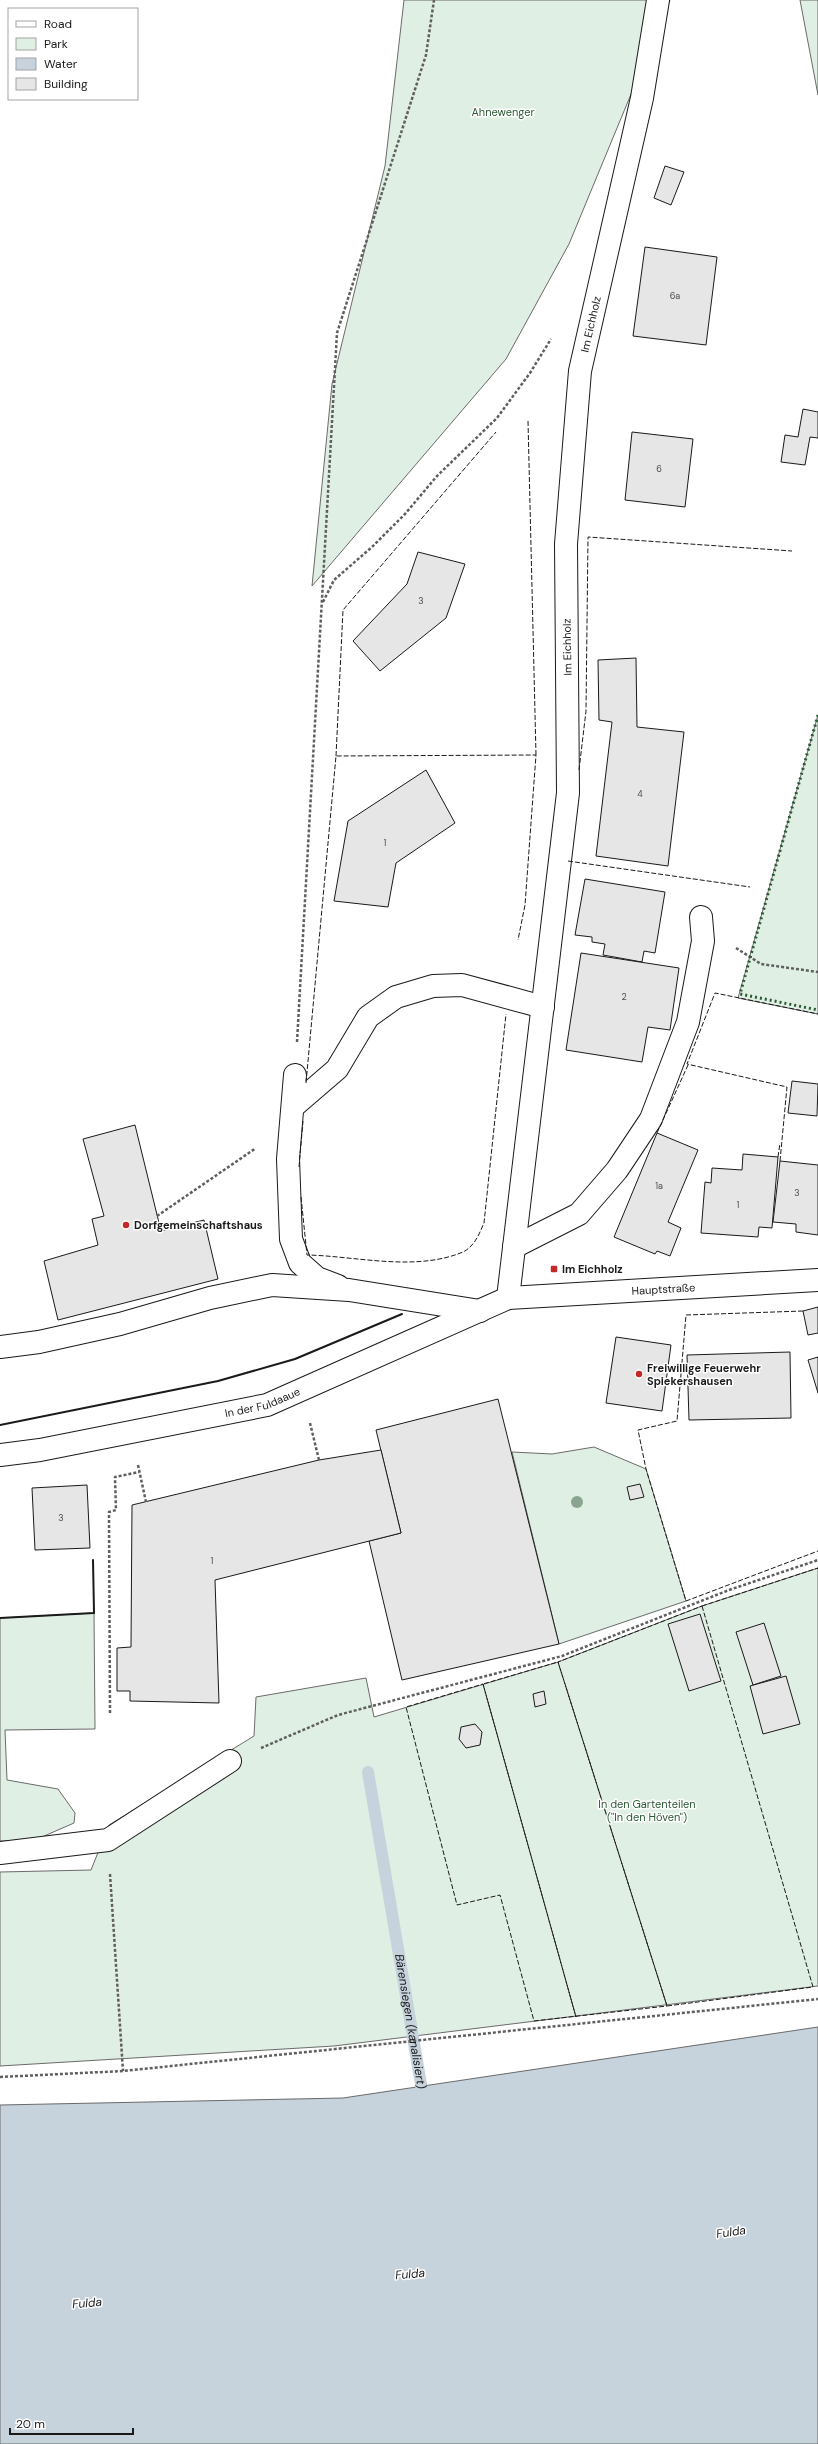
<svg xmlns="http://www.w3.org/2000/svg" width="818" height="2444" font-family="'DM Sans',sans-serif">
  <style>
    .green { fill: #e0efe3; stroke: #6a6a6a }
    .water { fill: #c6d2dc; stroke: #6a6a6a }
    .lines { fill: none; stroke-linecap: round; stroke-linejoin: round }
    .stream { stroke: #c6d2dc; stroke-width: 12 }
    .building { fill: #e6e6e6; stroke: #1a1a1a }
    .minor-casing { stroke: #1a1a1a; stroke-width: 24 }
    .path { stroke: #5f5f5f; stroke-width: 2.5; stroke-dasharray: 3 2; stroke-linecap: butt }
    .minor { stroke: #fff; stroke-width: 22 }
    .hedge { stroke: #2b5a34; stroke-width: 3; stroke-dasharray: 2 3; stroke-linecap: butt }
    .fence { stroke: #1a1a1a; stroke-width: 1; stroke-dasharray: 5 2; stroke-linecap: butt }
    .wall { stroke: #1a1a1a; stroke-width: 2 }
    .tree { fill: #8aa48f }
    .poi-dot { fill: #c62828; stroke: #fff; stroke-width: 1.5 }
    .labels { text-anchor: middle; stroke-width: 3; stroke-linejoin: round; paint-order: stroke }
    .number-label { font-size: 9px; fill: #4d4d4d }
    .park-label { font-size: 11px; fill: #2b5a34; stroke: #fff }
    .street-label { font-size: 11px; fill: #1a1a1a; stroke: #fff }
    .poi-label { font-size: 11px; font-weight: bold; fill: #1a1a1a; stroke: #fff; text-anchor: start }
    .water-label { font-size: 12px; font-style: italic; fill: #1a1a1a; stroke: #fff }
  </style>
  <rect width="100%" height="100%" fill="#fff"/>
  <g class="green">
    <polygon points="404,0 670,0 569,244 506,359 312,586 332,384 385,166"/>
    <polygon points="800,0 818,0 818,95"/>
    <polygon points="818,715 818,1014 738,998"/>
    <polygon points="594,1447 646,1469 686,1601 559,1644 512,1452 552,1454"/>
    <polygon points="818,1568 818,1986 334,2046 0,2066 0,1872 91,1870 109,1825 254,1736 256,1697 366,1678 374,1717 558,1662 702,1606"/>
    <polygon points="94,1613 95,1729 5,1730 7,1780 58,1789 75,1813 74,1823 35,1840 0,1841 0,1618"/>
  </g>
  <polygon class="water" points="818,2027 818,2444 0,2444 0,2105 343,2098"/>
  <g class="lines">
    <path class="stream" id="s1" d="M368,1772L424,2102"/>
  </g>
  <g class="building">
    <polygon points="665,166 684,172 671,205 654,198"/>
    <polygon points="645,247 717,257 706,345 633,336"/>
    <polygon points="803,409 818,412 818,438 810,437 805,465 781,462 785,435 798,437"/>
    <polygon points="632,432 693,439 685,507 625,500"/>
    <polygon points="418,552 465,564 446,618 380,671 353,641 407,584"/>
    <polygon points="636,658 637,727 684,732 668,866 596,856 612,722 599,720 598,660"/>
    <polygon points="426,770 455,823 396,863 388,907 334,901 348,821"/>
    <polygon points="585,879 665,892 655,953 644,951 642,962 603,955 605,944 592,942 592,937 575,935"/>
    <polygon points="581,953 679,968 670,1030 648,1027 642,1062 566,1050"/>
    <polygon points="792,1081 818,1084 817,1116 788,1113"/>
    <polygon points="135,1125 161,1231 204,1220 218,1279 58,1320 44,1261 98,1245 92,1219 104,1216 83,1139"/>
    <polygon points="657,1133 698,1150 668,1222 681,1228 670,1256 657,1251 655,1254 614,1237"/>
    <polygon points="743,1154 778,1157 772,1228 759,1227 758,1237 701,1233 705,1182 711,1183 712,1168 742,1170"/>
    <polygon points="780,1161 818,1165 818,1235 796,1232 796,1224 773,1222"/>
    <polygon points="818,1307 818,1333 808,1335 803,1311"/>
    <polygon points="616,1337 671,1345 662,1411 606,1403"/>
    <polygon points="790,1352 791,1418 689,1420 687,1355"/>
    <polygon points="818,1357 818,1393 808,1360"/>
    <polygon points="498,1399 559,1644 402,1680 369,1541 401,1533 376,1430"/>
    <polygon points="381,1450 401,1533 215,1580 219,1703 130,1701 130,1691 117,1691 117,1648 131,1647 132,1505 319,1460"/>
    <polygon points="640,1484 644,1497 630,1500 627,1487"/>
    <polygon points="87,1485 90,1548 35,1550 32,1488"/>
    <polygon points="700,1614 721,1681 689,1691 668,1624"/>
    <polygon points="764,1623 781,1676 753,1685 736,1632"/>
    <polygon points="786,1676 800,1724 763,1734 750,1686"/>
    <polygon points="544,1691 546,1704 535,1707 533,1694"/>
    <polygon points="475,1724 482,1732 480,1745 466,1748 459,1739 461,1727"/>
  </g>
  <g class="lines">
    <g class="minor-casing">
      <g id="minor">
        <polyline points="295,1075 288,1159 291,1239 300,1263 317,1278 338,1286"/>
        <polyline points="294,1106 337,1069 368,1017 396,997 433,986 462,985 543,1007"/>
        <polyline points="514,1247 579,1214 617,1170 651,1119 688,1022 703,941 701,917"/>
        <path id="s2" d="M508,1298L568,793L566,544L580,371L642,98L658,0"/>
        <polyline points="0,1347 39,1342 120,1324 210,1298 272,1285 349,1290 480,1311"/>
        <path id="s3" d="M0,1455L40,1450L267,1405L508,1298L818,1280"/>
        <polyline points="0,1853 108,1840 230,1761"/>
      </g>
    </g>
    <g class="path">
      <polyline points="323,602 334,580 372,547 405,514 437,476 497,418 530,373 551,339"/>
      <polyline points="736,948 761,964 818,972"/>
      <polyline points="297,1042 337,333 426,55 434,0"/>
      <polyline points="157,1216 256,1148"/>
      <polyline points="310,1423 319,1460"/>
      <polyline points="138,1465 146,1502"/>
      <polyline points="110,1713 109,1512 116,1510 115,1477 139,1472"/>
      <polyline points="261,1748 338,1715 562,1656 729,1590 818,1560"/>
      <polyline points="110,1874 123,2071"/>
      <polyline points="0,2077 123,2071 818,1999"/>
    </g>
    <use href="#minor" class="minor"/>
    <polyline class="hedge" points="818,715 740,994 818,1010"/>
    <g class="fence">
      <polyline points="528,421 536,755 534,755"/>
      <polyline points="336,756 343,610 496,432"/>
      <polyline points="579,770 586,711 588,537 792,551"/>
      <polyline points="568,861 750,887"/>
      <polyline points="306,1083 336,756 536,755 525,905 518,940"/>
      <polyline points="657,1133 688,1065"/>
      <polyline points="778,1157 780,1143"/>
      <polyline points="780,1161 787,1087 687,1064 715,993 818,1014"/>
      <polyline points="299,1167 303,1121"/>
      <path d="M301,1197L307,1255C356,1256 415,1272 463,1252C475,1246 479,1234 484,1223L506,1014"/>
      <polyline points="803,1311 686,1315 677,1421 638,1430 646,1469 686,1601 818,1551"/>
      <polygon points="702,1606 813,1987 667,2006 558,1662"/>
      <polyline points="702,1606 818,1568"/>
      <polyline points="576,2017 483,1684 406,1707 457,1905 500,1895 534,2021 667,2006 558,1662 483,1684 576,2017"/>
    </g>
    <g class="wall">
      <polyline points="0,1425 218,1381 295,1359 402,1314"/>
      <polyline points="0,1618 94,1613 93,1560"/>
    </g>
  </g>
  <circle class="tree" cx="577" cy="1502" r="6"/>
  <g class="poi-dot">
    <circle cx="126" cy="1225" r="4"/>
    <rect x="550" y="1265" width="8" height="8" rx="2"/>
    <circle cx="639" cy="1374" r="4"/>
  </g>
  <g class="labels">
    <g class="number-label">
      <text x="675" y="299">6a</text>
      <text x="659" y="472">6</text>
      <text x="421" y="604">3</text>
      <text x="640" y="797">4</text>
      <text x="385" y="846">1</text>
      <text x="624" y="1000">2</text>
      <text x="659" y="1189">1a</text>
      <text x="797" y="1196">3</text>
      <text x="738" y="1208">1</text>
      <text x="61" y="1521">3</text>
      <text x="212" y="1564">1</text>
    </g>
    <g class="park-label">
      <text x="503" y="116">Ahnewenger</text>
      <text x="647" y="1808">In den Gartenteilen<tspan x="647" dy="13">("In den Höven")</tspan></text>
    </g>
    <g class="street-label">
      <text dy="4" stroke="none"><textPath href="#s2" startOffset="979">Im Eichholz</textPath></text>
      <text transform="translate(567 647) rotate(-91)" y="4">Im Eichholz</text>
      <text dy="4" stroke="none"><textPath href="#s3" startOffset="691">Hauptstraße</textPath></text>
      <text dy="4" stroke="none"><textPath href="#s3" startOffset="268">In der Fuldaaue</textPath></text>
    </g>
    <g class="poi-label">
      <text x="134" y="1229">Dorfgemeinschaftshaus</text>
      <text x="562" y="1273">Im Eichholz</text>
      <text x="647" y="1372">Freiwillige Feuerwehr<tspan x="647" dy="13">Spiekershausen</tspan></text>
    </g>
    <g class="water-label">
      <text dy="4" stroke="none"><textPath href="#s1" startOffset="253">Bärensiegen (kanalisiert)</textPath></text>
      <text transform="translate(731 2232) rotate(-8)" y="4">Fulda</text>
      <text transform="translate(410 2274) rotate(-5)" y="4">Fulda</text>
      <text transform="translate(87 2303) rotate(-5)" y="4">Fulda</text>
    </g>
  </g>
  <rect x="8" y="8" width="130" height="92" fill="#ffffff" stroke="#a3a3a3"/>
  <rect x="16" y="21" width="20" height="6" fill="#ffffff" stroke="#a3a3a3"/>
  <text x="44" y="28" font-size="12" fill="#1a1a1a">Road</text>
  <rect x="16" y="38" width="20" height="12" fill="#e0efe3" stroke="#a3a3a3"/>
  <text x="44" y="48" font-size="12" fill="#1a1a1a">Park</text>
  <rect x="16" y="58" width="20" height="12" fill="#c6d2dc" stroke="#a3a3a3"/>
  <text x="44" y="68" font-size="12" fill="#1a1a1a">Water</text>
  <rect x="16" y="78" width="20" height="12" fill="#e6e6e6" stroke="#a3a3a3"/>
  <text x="44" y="88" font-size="12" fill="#1a1a1a">Building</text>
  <path d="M10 2428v6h123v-6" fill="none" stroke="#1a1a1a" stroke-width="2"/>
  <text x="16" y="2428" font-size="12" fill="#1a1a1a" stroke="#ffffff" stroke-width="3" paint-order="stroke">20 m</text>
</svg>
